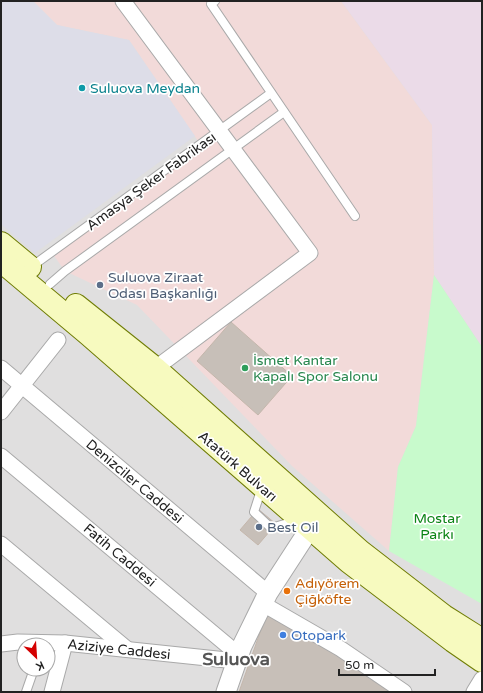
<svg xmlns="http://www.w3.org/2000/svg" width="483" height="693" font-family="'Varela Round',sans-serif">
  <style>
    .residential { fill: #e0dfdf; fill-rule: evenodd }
    .commercial { fill: #f2dad9 }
    .industrial { fill: #ebdbe8 }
    .park { fill: #c8facc }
    .plaza { fill: #dddde8 }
    .building { fill: #c7bfb8; stroke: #c4b6ab }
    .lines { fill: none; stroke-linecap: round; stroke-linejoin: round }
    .service-casing { stroke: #a9a9a9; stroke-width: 10 }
    .minor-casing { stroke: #a9a9a9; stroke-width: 17 }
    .tertiary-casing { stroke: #a9a9a9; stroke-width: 21 }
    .secondary-casing { stroke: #707d05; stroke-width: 24 }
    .service { stroke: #fff; stroke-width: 8 }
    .minor { stroke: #fff; stroke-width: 15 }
    .tertiary { stroke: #fff; stroke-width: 19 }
    .secondary { stroke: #f7fabf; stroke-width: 22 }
    .culture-dot { fill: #0f9aa8; stroke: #fff; stroke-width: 1.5 }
    .service-dot { fill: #5c6f8a; stroke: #fff; stroke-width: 1.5 }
    .leisure-dot { fill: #2e9e5b; stroke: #fff; stroke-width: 1.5 }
    .food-dot { fill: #e8710a; stroke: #fff; stroke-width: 1.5 }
    .shop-dot { fill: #3f7fe0; stroke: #fff; stroke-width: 1.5 }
    .labels { text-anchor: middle; stroke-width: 3.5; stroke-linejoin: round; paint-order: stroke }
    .culture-label { font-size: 14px; fill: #0d838f; stroke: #fff; text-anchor: start }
    .street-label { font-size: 14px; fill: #222; stroke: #fff }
    .service-label { font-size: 14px; fill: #4e5e75; stroke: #fff; text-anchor: start }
    .leisure-label { font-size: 14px; fill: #27864d; stroke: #fff; text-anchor: start }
    .park-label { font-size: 14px; fill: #0c8416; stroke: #fff }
    .food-label { font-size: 14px; fill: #c56008; stroke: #fff; text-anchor: start }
    .shop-label { font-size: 14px; fill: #366cbe; stroke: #fff; text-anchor: start }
    .district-label { font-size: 18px; font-weight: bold; fill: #555; stroke: #fff }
  </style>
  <rect width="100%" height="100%" fill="#f2efe9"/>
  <path class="residential" d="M1,1H482V692H1ZM24,645H48V669H24Z"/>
  <polygon class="commercial" points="33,1 341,1 432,125 434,275 416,426 398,467 389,551 292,466 137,305 65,271 52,253 200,144 129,40 57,25"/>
  <polygon class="industrial" points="341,1 482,1 482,347 434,275 432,125"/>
  <polygon class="park" points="434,275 482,347 482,604 389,551 398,467 416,426"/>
  <polygon class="plaza" points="1,1 33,1 57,25 129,40 195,136 35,253 1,224"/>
  <g class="building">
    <polygon points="231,322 292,376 258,415 197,361"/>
    <polygon points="258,509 276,524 258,545 240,530"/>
    <polygon points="267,613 398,692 239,692"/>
  </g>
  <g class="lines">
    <g class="service-casing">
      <g id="service">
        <polyline points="215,1 211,4 355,216"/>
        <polyline points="31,267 271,93"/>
        <polyline points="50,284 65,271 284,112"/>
        <polyline points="262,487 254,512 271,528 298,520"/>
        <polyline points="26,692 34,669"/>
      </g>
    </g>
    <g class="minor-casing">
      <g id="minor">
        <polyline points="123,1 310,253 149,373"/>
        <polyline points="1,368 268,593"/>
        <polyline points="1,412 58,340"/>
        <polyline points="1,456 239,655"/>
        <polyline points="1,544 127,649"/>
        <polyline points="263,604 341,649 404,692"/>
        <polyline points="1,644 18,642 65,643 236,661"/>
        <polyline points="52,692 65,643"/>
        <polyline points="474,692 482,679"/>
      </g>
    </g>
    <g class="tertiary-casing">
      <polyline id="tertiary" points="226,692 242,646 268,593 318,516"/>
    </g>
    <g class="secondary-casing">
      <g id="secondary">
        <polyline points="1,243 30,267"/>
        <polyline points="1,261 88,334 349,562 453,641 482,661"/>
        <polyline points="76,305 155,368 360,551 444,616 482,640"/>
      </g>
    </g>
    <use href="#service" class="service"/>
    <use href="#minor" class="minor"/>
    <use href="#tertiary" class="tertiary"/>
    <use href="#secondary" class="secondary"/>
  </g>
  <circle class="culture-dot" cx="82" cy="88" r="4"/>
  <g class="service-dot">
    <circle cx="100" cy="285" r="4"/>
    <circle cx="259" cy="527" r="4"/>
  </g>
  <circle class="leisure-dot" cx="245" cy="368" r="4"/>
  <circle class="food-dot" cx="287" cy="591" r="4"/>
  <circle class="shop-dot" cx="283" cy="635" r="4"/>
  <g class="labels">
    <g class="culture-label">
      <text x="90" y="93">Suluova Meydan</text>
    </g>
    <g class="street-label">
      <text transform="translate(151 181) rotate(-36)" y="5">Amasya Şeker Fabrikası</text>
      <text transform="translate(238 466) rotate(41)" y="5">Atatürk Bulvarı</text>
      <text transform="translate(135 481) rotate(40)" y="5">Denizciler Caddesi</text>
      <text transform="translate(120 555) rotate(40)" y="5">Fatih Caddesi</text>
      <text transform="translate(119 649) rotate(6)" y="5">Aziziye Caddesi</text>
    </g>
    <g class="service-label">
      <text x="108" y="282">Suluova Ziraat<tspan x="108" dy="16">Odası Başkanlığı</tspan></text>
      <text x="267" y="532">Best Oil</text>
    </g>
    <g class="leisure-label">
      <text x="253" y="365">İsmet Kantar<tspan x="253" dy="16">Kapalı Spor Salonu</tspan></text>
    </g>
    <g class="park-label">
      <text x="437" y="523">Mostar<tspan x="437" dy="16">Parkı</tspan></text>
    </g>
    <g class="food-label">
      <text x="295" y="588">Adıyörem<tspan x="295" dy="16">Çiğköfte</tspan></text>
    </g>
    <g class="shop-label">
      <text x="291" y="640">Otopark</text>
    </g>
    <g class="district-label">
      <text x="236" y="665">Suluova</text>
    </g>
  </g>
  <rect width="483" height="693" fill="none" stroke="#222222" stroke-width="4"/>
  <g transform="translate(36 657) rotate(155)"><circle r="19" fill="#ffffff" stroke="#a7a7a7"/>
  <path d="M0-3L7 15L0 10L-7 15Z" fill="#d40000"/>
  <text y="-6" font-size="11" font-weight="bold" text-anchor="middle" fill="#222222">K</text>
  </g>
  <path d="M339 669v6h96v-6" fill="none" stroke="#222222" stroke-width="2"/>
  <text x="345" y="669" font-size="12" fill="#222222" stroke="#ffffff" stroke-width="3" paint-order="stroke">50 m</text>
</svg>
